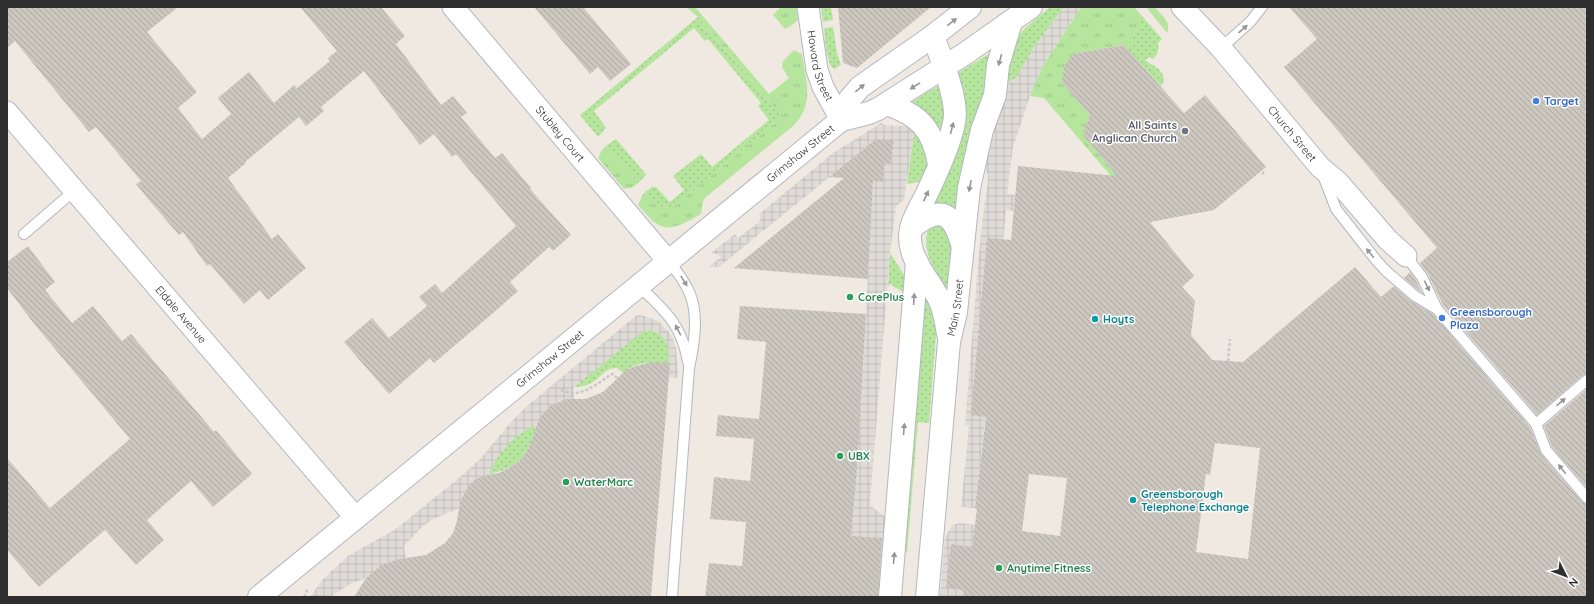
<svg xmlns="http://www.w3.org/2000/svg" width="1594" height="604" font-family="Quicksand,sans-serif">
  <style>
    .grass { fill: url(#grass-tufts) }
    .garden { fill: url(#garden-dots) }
    .plaza { fill: url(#plaza-grid) }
    .building { fill: url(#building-back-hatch); fill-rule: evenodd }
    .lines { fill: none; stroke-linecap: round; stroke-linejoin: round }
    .lane-casing { stroke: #b4b7c1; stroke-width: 12 }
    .street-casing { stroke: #b4b7c1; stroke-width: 23 }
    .secondary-casing { stroke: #b4b7c1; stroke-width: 24 }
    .path { stroke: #c9c9c9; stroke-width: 2.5; stroke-dasharray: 3 2; stroke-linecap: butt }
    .lane { stroke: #fff; stroke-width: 10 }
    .street { stroke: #fff; stroke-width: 21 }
    .secondary { stroke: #fff; stroke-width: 22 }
    .oneway { fill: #969696 }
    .shop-dot { fill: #3f7fe0; stroke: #fff; stroke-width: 1.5 }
    .worship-dot { fill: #6b7280; stroke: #fff; stroke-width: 1.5 }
    .leisure-dot { fill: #2e9e5b; stroke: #fff; stroke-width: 1.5 }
    .culture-dot { fill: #0f9aa8; stroke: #fff; stroke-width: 1.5 }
    .labels { text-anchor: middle; stroke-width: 3; stroke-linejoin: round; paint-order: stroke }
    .street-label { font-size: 11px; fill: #2e2e2e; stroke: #fff }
    .shop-label { font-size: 11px; font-weight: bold; fill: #366cbe; stroke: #fff; text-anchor: start }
    .worship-label { font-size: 11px; font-weight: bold; fill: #5b616d; stroke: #fff; text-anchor: end }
    .leisure-label { font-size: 11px; font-weight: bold; fill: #27864d; stroke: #fff; text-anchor: start }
    .culture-label { font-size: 11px; font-weight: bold; fill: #0d838f; stroke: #fff; text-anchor: start }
  </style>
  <defs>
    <pattern id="grass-tufts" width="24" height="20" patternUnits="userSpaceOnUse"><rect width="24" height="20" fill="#b6e59e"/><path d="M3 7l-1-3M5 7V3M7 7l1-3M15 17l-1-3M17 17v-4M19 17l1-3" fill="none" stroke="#9dc588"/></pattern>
    <pattern id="garden-dots" width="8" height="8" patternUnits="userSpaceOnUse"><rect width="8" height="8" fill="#b6e59e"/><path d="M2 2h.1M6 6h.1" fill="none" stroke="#9dc588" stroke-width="1.8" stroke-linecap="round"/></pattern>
    <pattern id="plaza-grid" width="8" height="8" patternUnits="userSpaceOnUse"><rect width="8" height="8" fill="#dfdcd8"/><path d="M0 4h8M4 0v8" fill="none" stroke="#c0bdba"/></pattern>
    <pattern id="building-back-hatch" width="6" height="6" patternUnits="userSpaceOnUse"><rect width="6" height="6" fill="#cbc7bf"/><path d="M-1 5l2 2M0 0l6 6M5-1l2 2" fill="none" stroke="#afaba4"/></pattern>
  </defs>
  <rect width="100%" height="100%" fill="#efe9e1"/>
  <g class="grass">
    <path d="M686,7H695L769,94L789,78L782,67L783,61L794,50L802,54C806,81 815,104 793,126L706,197L703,201L701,214C695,218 688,221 682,224C659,234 652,220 638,205L642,196L645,192L658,206L673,207L782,117L698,17Z"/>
    <polygon points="781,7 796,7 798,20 792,25 785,29 773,15"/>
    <polygon points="1081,7 1134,7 1143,17 1127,49 1123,45 1073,54 1062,83 1096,122 1138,200 1134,203 1044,98 1030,96 1042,67"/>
    <path d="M1146,7H1155C1161,15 1172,22 1167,33Z"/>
    <polygon points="606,146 638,183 633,187 624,189 598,158 602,150"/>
  </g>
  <g class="garden">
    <polygon points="821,7 831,7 833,20 823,22"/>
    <polygon points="1050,7 1064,7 1034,47 1017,77 1013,80 1007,82 1006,70 1017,37 1025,28"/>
    <polygon points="698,17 782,117 673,207 657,206 645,192 652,187 656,187 670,202 684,190 673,176 701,154 712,167 769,120 758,106 761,103 708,39 705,41 694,28 594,111 606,128 598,137 580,115"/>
    <path d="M1143,17L1162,39L1158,43C1159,49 1158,56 1152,59L1149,57L1145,60C1153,66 1164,69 1164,81L1161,86L1127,49Z"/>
    <path d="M833,27L837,53L841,65L834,69C826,64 825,38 824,28Z"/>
    <polygon points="995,50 960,213 932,204 958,73"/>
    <polygon points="939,85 945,115 943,129 941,130 910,103"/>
    <path d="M917,131L929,162C923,178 926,182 907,184L914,134Z"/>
    <polygon points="616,139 644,172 646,175 638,183 606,146"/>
    <path d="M940,222L953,242L948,293C937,276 918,247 930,226Z"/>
    <polygon points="890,253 906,278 905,290 903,292 890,284 888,287"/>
    <polygon points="922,294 930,302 936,324 936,335 929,423 918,422 907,553 902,552"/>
    <path d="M646,330C666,331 670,346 670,363C654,362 635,361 623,373L617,368C606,367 601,377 593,382C587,386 580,387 574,387L637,335Z"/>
    <path d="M536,425C535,428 535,433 533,437C527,458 511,471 489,474C496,453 516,433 536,425Z"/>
  </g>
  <g class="plaza">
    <polygon points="1064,7 1081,7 1042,67 1030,96 1013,147 1007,194 1015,195 1014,211 1006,210 995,334 975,508 961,507 969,426 965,425 978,264 983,216 988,181 988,174 981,164 1007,82 1013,81 1017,77 1034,47"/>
    <polygon points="881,123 884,125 905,126 908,123 917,131 914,134 904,200 896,206 890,253 870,503 871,506 888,519 883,597 847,597 863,372 873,181 883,182 885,163 891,164 894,140 876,139 719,267 708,267 721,257 716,254 711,253 735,234 738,238 759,222 761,217 758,215 833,153"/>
    <polygon points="637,315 644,316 658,321 669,332 673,339 676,348 678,376 677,378 669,377 669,351 665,339 658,332 650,330 642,332 574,387 574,400 560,401 551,405 539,418 536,425 521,433 512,440 497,458 489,474 476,479 470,485 460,501 458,509 433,519 422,527 404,546 406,559 389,562 381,565 366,578 350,584 331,597 310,597 324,578 348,556 396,529 465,473 481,458 511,422 527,406"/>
    <polygon points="960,523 975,525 965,594 966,597 940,597 945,538 952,525"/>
  </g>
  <g class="building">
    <polygon points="7,7 178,7 147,32 197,92 178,108 202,139 231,114 218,98 249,72 274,103 294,85 297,88 330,61 328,58 337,51 300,7 381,7 405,36 396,44 441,105 453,96 467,113 461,117 495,158 502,153 531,188 530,189 571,235 553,251 549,247 510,282 518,291 492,314 434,363 430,358 389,394 344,342 372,318 389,338 427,306 419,297 435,284 442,293 516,226 456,154 452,157 434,134 420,145 364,71 321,107 324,111 306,126 299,117 245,162 246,163 228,178 272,239 278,234 306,268 268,300 260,290 244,304 210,264 207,266 183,232 179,235 149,200 136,184 141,181 96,127 89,132 15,41 7,48"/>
    <polygon points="534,7 583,7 631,64 610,81 598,67 590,74"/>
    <polygon points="838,7 931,7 857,68 843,63"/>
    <polygon points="1289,7 1587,7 1587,374 1583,375 1537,415 1443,305 1428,274 1420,263 1437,248 1284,67 1317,39"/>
    <path d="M1124,45L1184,113L1205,95L1266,167L1214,210L1150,222L1194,276L1182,287L1195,301L1191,335L1212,360L1243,362L1355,267L1381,297L1394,286L1411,301L1433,314L1530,427L1541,454L1582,502L1587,504V597H966L962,590L946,588L951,544L972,547L977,509L975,508L986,417L971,415L987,238L1011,240L1018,166L1117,176L1083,135L1090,115L1062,83L1064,67L1073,54ZM1215,443L1260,448L1248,559L1196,552L1206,474L1210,475ZM1029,474L1067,478L1060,536L1022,531Z"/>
    <polygon points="876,139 894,140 891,164 885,163 883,182 873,181 868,279 734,268 844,178 829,177"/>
    <polygon points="28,246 55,282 45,290 72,323 93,306 122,341 131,334 214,432 216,430 252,474 213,507 191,481 147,520 164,540 136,565 105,530 39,587 7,550 7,458 50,508 130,439 35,325 7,288 7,262"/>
    <polygon points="1410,272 1416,280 1422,293 1404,278"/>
    <polygon points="740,306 866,314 857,469 851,536 882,538 878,597 705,597 709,563 742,566 746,522 710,519 714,477 750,481 754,439 716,436 718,415 759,419 766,342 737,339"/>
    <polygon points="653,362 670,363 651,597 354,597 366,578 381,565 399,559 426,555 445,543 453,533 457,521 460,501 470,484 476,479 486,475 499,473 509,468 518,462 525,454 530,445 539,418 551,405 567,399 585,399 593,396 603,392 626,370 636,366"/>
    <polygon points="1587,389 1587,488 1552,447 1544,426"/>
  </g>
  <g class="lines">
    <g class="lane-casing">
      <g id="lane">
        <polyline points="1221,48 1250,22 1262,7"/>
        <polyline points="1323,175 1336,209 1376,260 1386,271 1415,296 1437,309"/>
        <polyline points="24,234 75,190"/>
        <polyline points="1406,256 1422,277 1437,309 1536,424 1546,450 1587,498"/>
        <path d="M668,261C677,271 685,282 690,294C699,316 694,345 689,368L672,597"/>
        <path d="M638,285C664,310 682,324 688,362"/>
        <polyline points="1536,424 1587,380"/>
      </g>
    </g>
    <g class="street-casing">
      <g id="street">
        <path id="s1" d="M453,7L668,261"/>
        <path id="s2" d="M808,7L817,70L823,87L841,120"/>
        <path id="s3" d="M1182,7L1221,48L1320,167L1338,182L1388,240L1406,256"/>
        <path id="s4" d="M7,112L356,518"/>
      </g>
    </g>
    <g class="secondary-casing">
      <g id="secondary">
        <path d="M933,36C941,58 955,92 955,115C954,135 938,170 929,189C923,203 910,221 910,237C910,260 927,277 938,297C944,308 946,321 948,334"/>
        <path d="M887,104C920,115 933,130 939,164"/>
        <polyline points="841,120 849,100 860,87 933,36 970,7"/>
        <path d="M911,228C939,206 952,210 962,244"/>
        <path id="s5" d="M259,597L841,120L869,113L878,109L966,53L1031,7"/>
        <polyline points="890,597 917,262"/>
        <path id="s6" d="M927,597L949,342L956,312L969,188L982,130L995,95L998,65L1011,22"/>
      </g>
    </g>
    <g class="path">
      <polyline points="1262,174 1265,171"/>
      <polyline points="1228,361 1230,339"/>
      <path d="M561,390C580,399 596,385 610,375L613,374L617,378"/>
      <polyline points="304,597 308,588"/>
    </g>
    <use href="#lane" class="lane"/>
    <use href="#street" class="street"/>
    <use href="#secondary" class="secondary"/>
  </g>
  <defs><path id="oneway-solid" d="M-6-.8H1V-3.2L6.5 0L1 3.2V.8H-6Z"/></defs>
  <g class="oneway">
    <use href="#oneway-solid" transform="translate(952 22) rotate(-38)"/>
    <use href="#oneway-solid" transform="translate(1243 29) rotate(-41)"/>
    <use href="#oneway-solid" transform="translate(1000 60) rotate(105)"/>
    <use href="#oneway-solid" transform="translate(915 86) rotate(148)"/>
    <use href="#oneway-solid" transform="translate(860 88) rotate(-40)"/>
    <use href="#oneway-solid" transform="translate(952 128) rotate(-76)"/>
    <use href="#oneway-solid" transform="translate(970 186) rotate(101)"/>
    <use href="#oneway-solid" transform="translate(926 196) rotate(-65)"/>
    <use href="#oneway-solid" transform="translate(1370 253) rotate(-129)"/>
    <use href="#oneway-solid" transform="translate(684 281) rotate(58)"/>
    <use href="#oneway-solid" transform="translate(1427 286) rotate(64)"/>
    <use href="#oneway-solid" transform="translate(914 299) rotate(-86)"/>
    <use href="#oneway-solid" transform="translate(678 330) rotate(-118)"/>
    <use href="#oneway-solid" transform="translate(1561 402) rotate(-41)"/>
    <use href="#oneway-solid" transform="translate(904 429) rotate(-85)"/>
    <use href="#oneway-solid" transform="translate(1562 469) rotate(-129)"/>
    <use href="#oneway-solid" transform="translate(894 558) rotate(-85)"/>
  </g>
  <g class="shop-dot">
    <circle cx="1536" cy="101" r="4"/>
    <circle cx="1442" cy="318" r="4"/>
  </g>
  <circle class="worship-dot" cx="1185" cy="131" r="4"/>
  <g class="leisure-dot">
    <circle cx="850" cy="297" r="4"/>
    <circle cx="840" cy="456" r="4"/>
    <circle cx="566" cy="482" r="4"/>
    <circle cx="999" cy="568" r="4"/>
  </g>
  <g class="culture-dot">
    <circle cx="1095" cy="319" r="4"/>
    <circle cx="1133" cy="500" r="4"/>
  </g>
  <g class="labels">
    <g class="street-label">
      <text dy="4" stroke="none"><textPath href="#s2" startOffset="60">Howard Street</textPath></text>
      <text dy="4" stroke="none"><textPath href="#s3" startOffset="168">Church Street</textPath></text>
      <text dy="4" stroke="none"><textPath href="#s1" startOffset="166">Stubley Court</textPath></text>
      <text dy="4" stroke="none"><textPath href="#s5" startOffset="700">Grimshaw Street</textPath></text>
      <text dy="4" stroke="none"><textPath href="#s6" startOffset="291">Main Street</textPath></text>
      <text dy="4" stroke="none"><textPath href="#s4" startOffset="267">Eldale Avenue</textPath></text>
      <text dy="4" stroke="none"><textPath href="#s5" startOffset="376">Grimshaw Street</textPath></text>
    </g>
    <g class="shop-label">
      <text x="1544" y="105">Target</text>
      <text x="1450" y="316">Greensborough<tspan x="1450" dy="13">Plaza</tspan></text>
    </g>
    <g class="worship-label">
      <text x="1177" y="129">All Saints<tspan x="1177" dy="13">Anglican Church</tspan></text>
    </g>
    <g class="leisure-label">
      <text x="858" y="301">CorePlus</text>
      <text x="848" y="460">UBX</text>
      <text x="574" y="486">WaterMarc</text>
      <text x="1007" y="572">Anytime Fitness</text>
    </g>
    <g class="culture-label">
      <text x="1103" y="323">Hoyts</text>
      <text x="1141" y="498">Greensborough<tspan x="1141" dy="13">Telephone Exchange</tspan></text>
    </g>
  </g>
  <rect width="1594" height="604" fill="none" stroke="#2e2e2e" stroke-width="16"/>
  <g transform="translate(1566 576) rotate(132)" stroke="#ffffff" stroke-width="3" paint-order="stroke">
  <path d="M0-3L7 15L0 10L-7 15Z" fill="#2e2e2e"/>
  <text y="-6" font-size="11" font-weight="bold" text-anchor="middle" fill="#2e2e2e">N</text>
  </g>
</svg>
